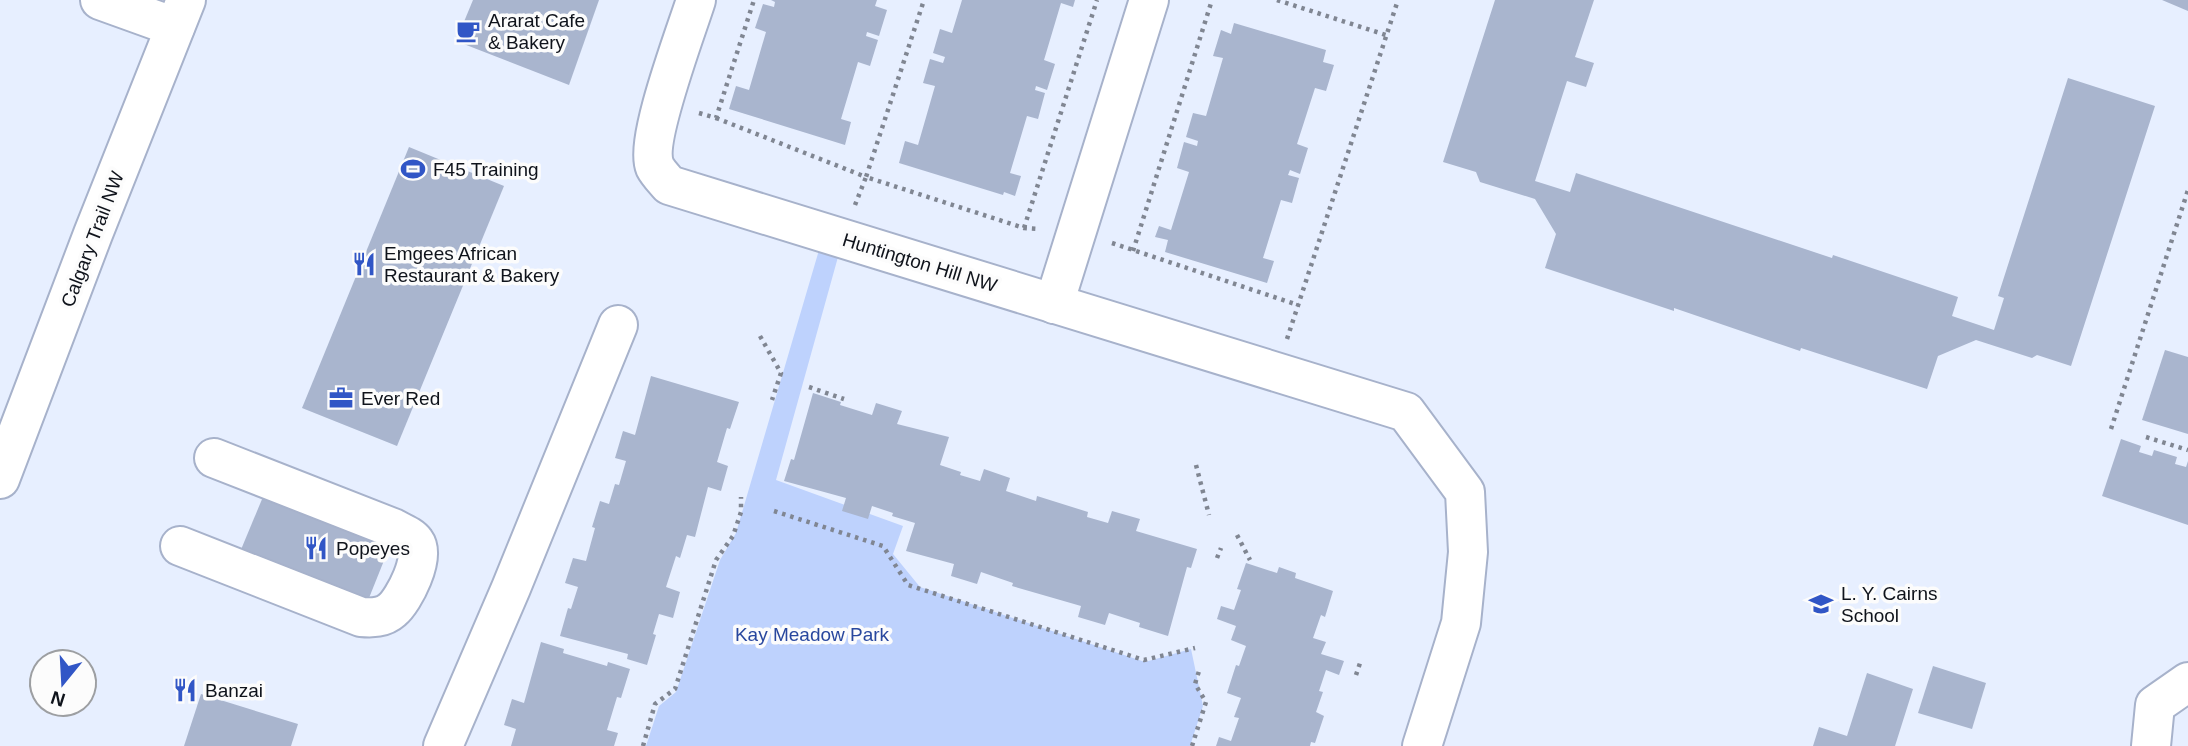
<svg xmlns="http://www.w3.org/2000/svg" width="2188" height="746" font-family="Helvetica,sans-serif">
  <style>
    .green { fill: #bed2fd }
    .building { fill: #a9b5ce }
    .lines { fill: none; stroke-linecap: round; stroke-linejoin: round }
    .minor-casing { stroke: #a7b2cb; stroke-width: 42 }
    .major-casing { stroke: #a7b2cb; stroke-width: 42 }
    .path { stroke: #808692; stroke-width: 4.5; stroke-dasharray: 3.5 5; stroke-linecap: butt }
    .minor { stroke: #fff; stroke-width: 38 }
    .major { stroke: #fff; stroke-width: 38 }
    .labels { text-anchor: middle; stroke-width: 7; stroke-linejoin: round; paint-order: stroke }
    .poi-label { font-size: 19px; fill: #0f131b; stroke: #fcfcfc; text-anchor: start }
    .street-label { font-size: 19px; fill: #0f131b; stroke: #fcfcfc }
    .park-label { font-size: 19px; fill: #28479e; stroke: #fcfcfc }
  </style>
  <rect width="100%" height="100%" fill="#e7efff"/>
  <polygon class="green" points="824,233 843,239 776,480 903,526 893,554 920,587 1145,662 1191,649 1203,706 1190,746 646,746 659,706 676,692 720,560 736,533"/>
  <g class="building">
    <polygon points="473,0 599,0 569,85 456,41"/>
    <polygon points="771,0 877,0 875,6 887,10 879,36 867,32 866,36 878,40 870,66 858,62 841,119 851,122 845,145 729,109 736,86 749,90 766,32 755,28 763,4 774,7 775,2"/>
    <polygon points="962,0 1075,0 1073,7 1061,3 1044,60 1055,64 1047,90 1036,86 1035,90 1045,93 1038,119 1027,116 1010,173 1021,176 1015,196 1004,192 1003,195 899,163 905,141 918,145 935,86 923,83 930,59 943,63 945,57 933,53 940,29 952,33"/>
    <polygon points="1495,0 1594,0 1575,57 1594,63 1586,87 1567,81 1535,181 1570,192 1576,173 1832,258 1833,255 1958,297 1952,316 1994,330 2004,298 1998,296 2068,78 2155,106 2071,366 2037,355 2032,358 1976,340 1938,356 1927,389 1801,348 1800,351 1674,308 1674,311 1545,268 1556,234 1535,199 1480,182 1476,172 1443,162"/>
    <polygon points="2162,0 2188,0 2188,11"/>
    <polygon points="1234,23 1326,50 1323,62 1334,65 1326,91 1315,88 1297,144 1308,148 1300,174 1290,170 1288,175 1299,178 1292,203 1281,200 1263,258 1274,261 1267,283 1165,252 1168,240 1155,237 1159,226 1171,230 1189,172 1177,168 1184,142 1197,146 1198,141 1186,137 1193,113 1206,116 1223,58 1213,56 1221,30 1231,34"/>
    <polygon points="409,147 504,186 397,446 302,408"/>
    <polygon points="2165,350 2188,357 2188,434 2142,420"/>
    <polygon points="651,376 739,402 730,429 727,428 717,462 728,466 721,491 708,487 695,537 687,535 680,558 676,556 666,587 680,592 673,618 659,614 653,634 656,635 647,665 627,659 628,654 560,636 568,608 571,609 578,587 565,583 573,558 586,561 595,528 592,527 600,501 609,504 615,484 619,485 626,461 615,458 623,431 635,435"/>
    <polygon points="813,393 841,402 840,405 872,415 876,403 902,411 897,424 949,437 940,465 961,472 960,475 980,481 984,469 1010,478 1006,491 1036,501 1037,496 1088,512 1087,517 1108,523 1112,511 1140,519 1136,531 1197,549 1191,568 1187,567 1168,636 1139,627 1140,623 1109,613 1105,625 1078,617 1081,606 1012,586 1013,583 981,572 977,584 951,576 954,564 906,551 915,523 892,516 893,513 872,506 868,519 842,511 846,498 784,481 791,459 794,460"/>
    <polygon points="2121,439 2141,446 2139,452 2152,456 2154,450 2177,457 2175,464 2186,467 2188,461 2188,525 2102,496"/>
    <polygon points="265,492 391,543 367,603 240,552"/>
    <polygon points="1246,563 1277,573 1279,567 1296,573 1295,578 1333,591 1325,617 1321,615 1313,638 1326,642 1321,654 1344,661 1339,675 1326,670 1319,691 1323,692 1316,712 1324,716 1315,743 1311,742 1310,746 1216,746 1219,737 1231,741 1239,718 1234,717 1241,698 1227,693 1236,665 1239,666 1246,646 1231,640 1236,626 1217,619 1221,606 1234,610 1241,590 1237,589"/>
    <polygon points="541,642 564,649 563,653 607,666 608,662 630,669 621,698 617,697 607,730 618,733 614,746 511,746 516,729 504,725 512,699 524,703"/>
    <polygon points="1933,666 1986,683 1972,729 1918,713"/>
    <polygon points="1867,673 1913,689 1895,746 1813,746 1819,727 1847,736"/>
    <polygon points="201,694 298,724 291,746 184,746"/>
  </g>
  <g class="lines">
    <g class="minor-casing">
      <g id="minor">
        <polyline points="100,0 175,27"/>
        <path d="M696,0C686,32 644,141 655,167C658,173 665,180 669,185L1406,412L1465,492L1468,552L1461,623L1422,746"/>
        <polyline points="1054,304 1149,0"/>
        <path d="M180,546L361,617C372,618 383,618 392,610C404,600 426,557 415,542C411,536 400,532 393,528L214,458"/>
        <polyline points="443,746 511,588 618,325"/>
        <polyline points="2151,746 2155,705 2188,682"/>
      </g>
    </g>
    <g class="major-casing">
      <polyline id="major" points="0,479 93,234 186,0"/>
    </g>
    <g class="path">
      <polyline points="1277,0 1386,35"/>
      <polyline points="699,113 716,118 754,0"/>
      <polyline points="716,118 866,177 924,0"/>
      <polyline points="855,205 866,177 1024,228 1040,229"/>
      <polyline points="1024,228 1097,0"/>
      <polyline points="1112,243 1298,305"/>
      <polyline points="1133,251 1212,0"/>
      <polyline points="760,336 781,373 772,400"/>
      <polyline points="1287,339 1398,0"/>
      <polyline points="809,387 844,399"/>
      <polyline points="2111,429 2188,190"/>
      <polyline points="2146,437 2188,450"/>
      <polyline points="1196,465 1209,515"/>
      <polyline points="774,511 883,546 908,585 1144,660 1195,648"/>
      <polyline points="1237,535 1250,560"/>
      <polyline points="1217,558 1221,548"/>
      <polyline points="1356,675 1360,663"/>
      <polyline points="643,746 655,704 675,689 716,560 733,536 741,512 741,497"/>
      <polyline points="1192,746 1206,702 1195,684 1199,671"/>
    </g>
    <use href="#minor" class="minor"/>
    <use href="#major" class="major"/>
  </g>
  <defs>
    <g id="cafe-bare" transform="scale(1.89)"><path d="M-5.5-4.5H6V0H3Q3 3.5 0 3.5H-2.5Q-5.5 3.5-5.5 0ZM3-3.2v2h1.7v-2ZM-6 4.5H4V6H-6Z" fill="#3156c6" stroke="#fcfcfc" stroke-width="2.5" paint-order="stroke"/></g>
    <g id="stadium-bare" transform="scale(1.89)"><path d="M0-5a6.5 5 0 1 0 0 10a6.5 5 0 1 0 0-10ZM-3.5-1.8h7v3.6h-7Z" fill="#3156c6" stroke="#fcfcfc" stroke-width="2.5" paint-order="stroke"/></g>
    <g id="restaurant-bare" transform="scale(1.89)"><path d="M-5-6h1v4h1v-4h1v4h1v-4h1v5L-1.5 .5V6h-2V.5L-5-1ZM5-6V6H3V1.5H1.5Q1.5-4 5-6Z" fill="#3156c6" stroke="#fcfcfc" stroke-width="2.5" paint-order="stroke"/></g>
    <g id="office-bare" transform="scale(1.89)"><path d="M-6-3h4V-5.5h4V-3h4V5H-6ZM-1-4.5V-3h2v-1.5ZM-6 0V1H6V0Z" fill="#3156c6" stroke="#fcfcfc" stroke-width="2.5" paint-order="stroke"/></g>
    <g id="school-bare" transform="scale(1.89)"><path d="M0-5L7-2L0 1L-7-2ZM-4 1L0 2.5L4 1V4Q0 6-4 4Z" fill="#3156c6" stroke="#fcfcfc" stroke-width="2.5" paint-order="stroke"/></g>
  </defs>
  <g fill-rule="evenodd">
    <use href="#cafe-bare" x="468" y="31"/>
    <use href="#stadium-bare" x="413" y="169"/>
    <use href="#restaurant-bare" x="364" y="264"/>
    <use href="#office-bare" x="341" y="398"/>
    <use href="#restaurant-bare" x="316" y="548"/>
    <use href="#school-bare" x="1821" y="604"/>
    <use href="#restaurant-bare" x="185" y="690"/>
  </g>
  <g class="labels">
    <g class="poi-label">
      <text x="488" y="27">Ararat Cafe<tspan x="488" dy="22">&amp; Bakery</tspan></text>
      <text x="433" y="176">F45 Training</text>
      <text x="384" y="260">Emgees African<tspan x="384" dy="22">Restaurant &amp; Bakery</tspan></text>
      <text x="361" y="405">Ever Red</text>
      <text x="336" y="555">Popeyes</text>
      <text x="1841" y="600">L. Y. Cairns<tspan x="1841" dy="22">School</tspan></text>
      <text x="205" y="697">Banzai</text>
    </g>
    <g class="street-label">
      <text transform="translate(92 239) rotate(-69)" y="7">Calgary Trail NW</text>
      <text transform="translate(920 262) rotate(17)" y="7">Huntington Hill NW</text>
    </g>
    <g class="park-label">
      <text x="812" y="641">Kay Meadow Park</text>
    </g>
  </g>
  <g transform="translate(63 683) rotate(198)"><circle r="33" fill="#fcfcfc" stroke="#9d9fa2" stroke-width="2"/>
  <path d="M0-5L12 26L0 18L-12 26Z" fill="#3156c6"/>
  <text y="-10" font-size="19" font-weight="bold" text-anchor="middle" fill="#0f131b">N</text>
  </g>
</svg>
